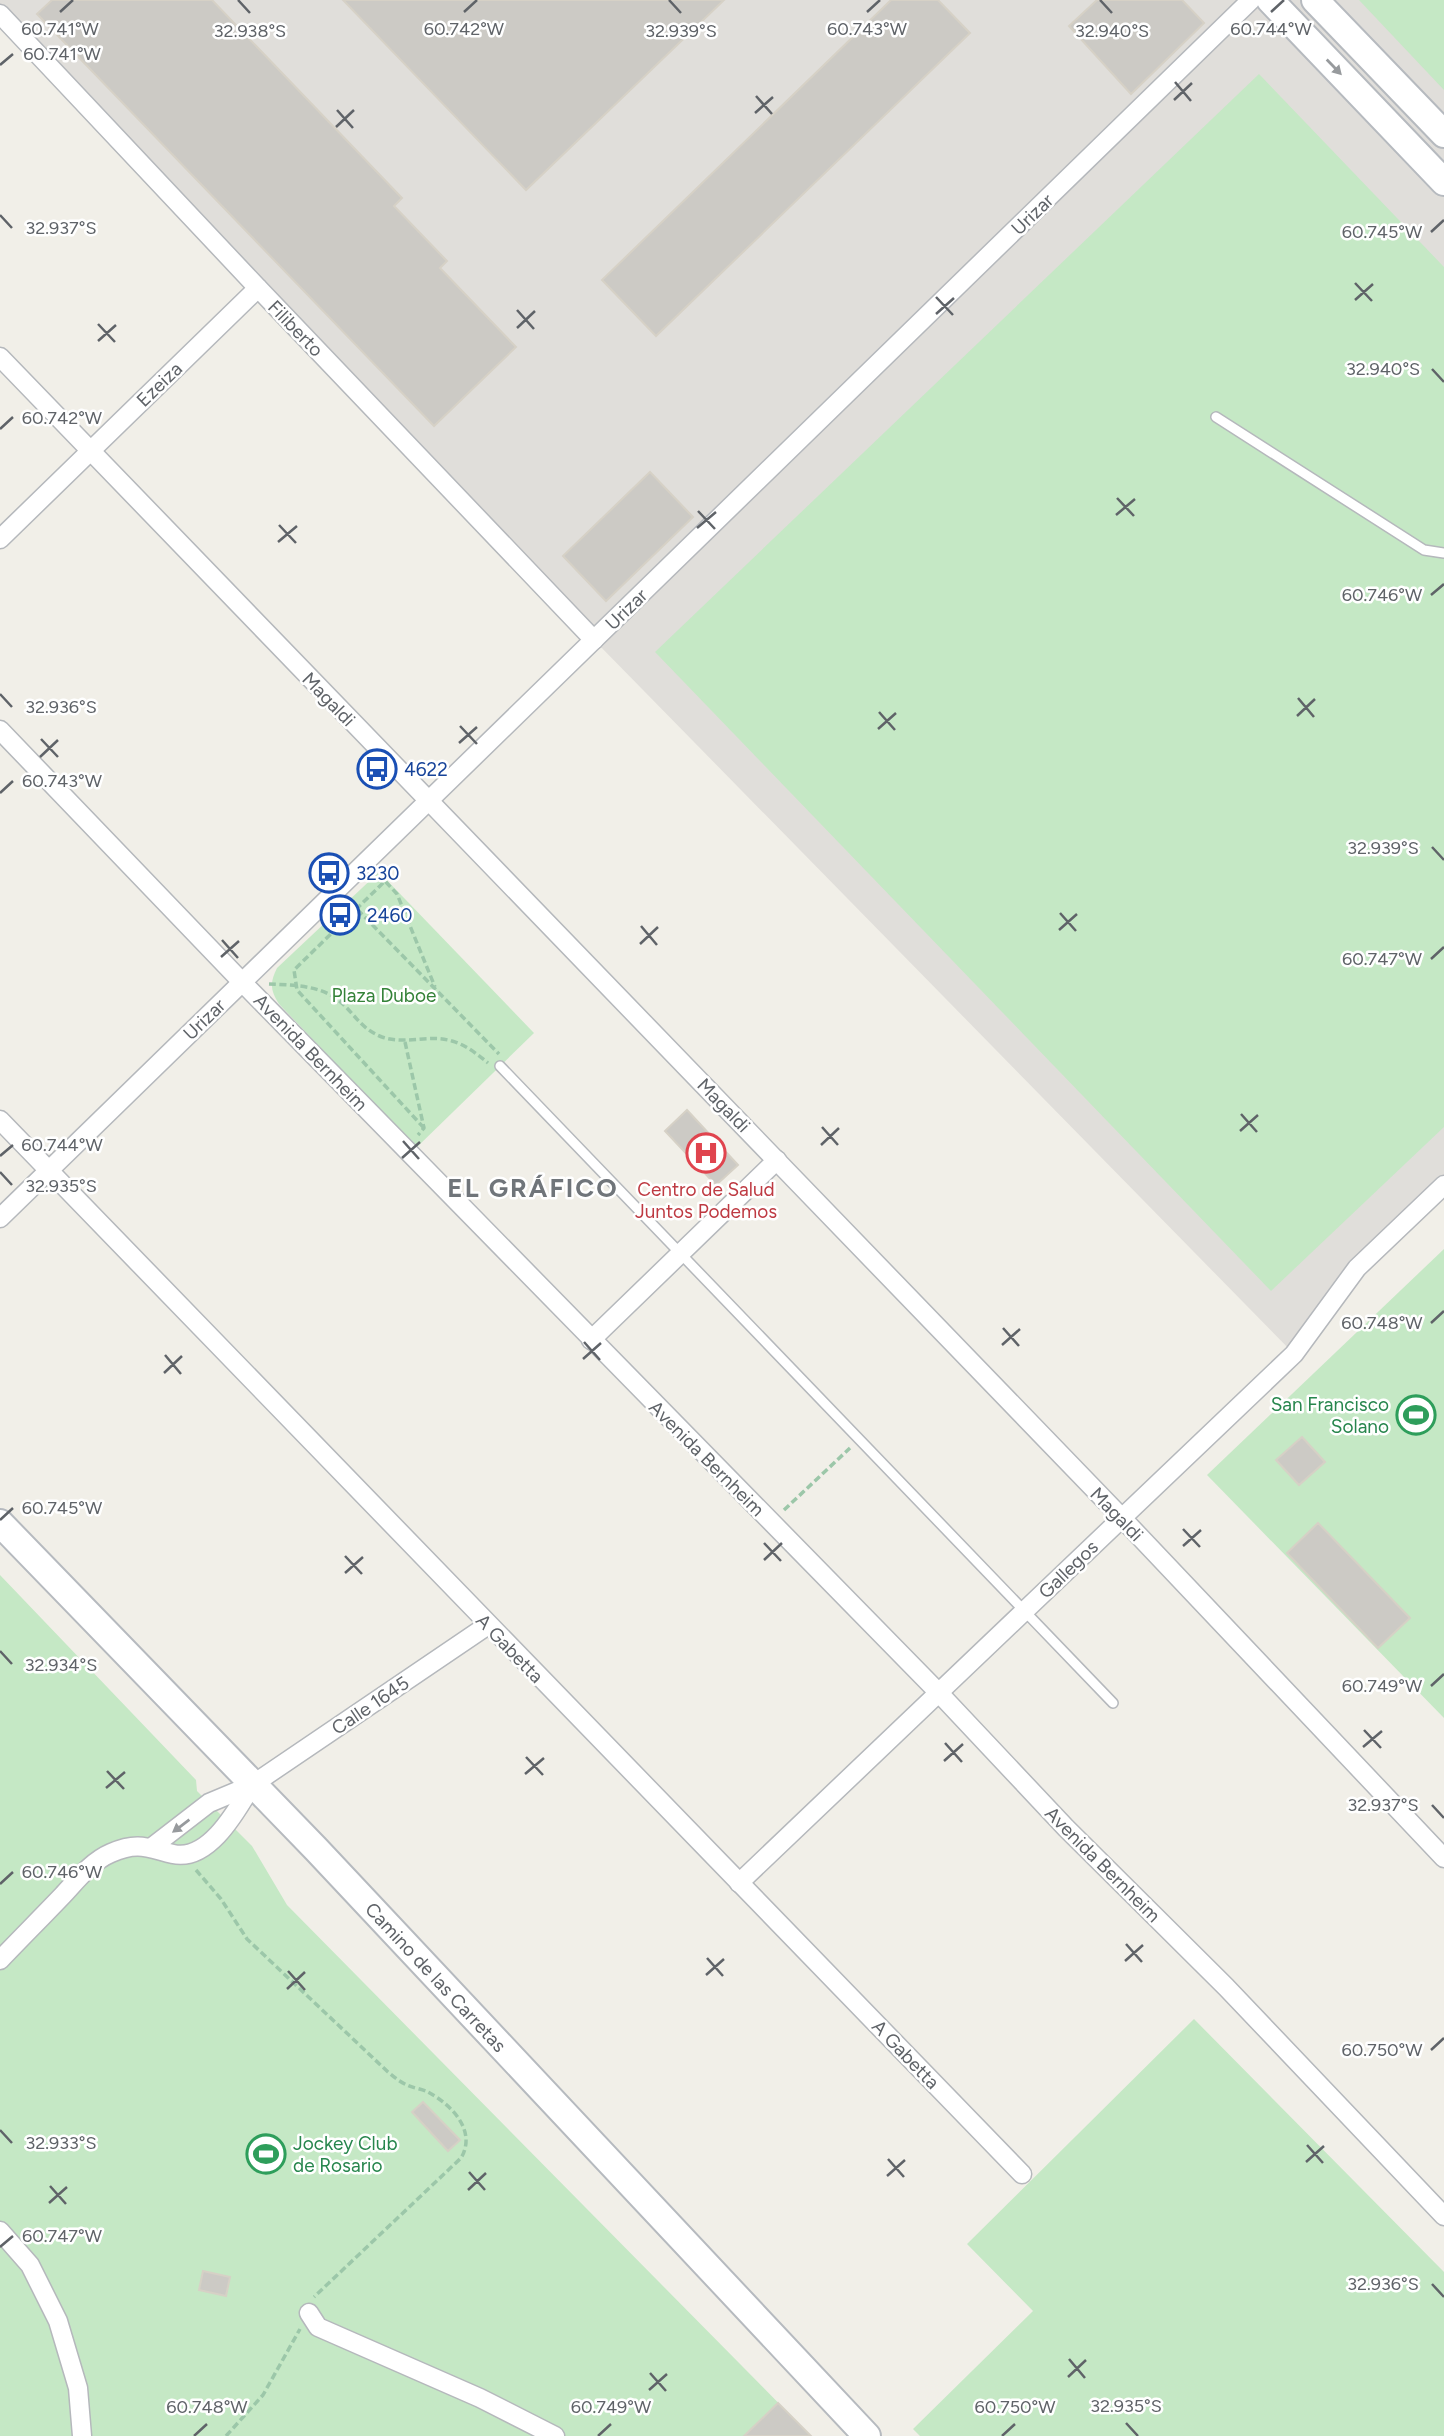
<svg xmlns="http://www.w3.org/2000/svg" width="1444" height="2436" font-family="Figtree,sans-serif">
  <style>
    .industrial { fill: #e0deda }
    .green { fill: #c5e8c5 }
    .building { fill: #cccac5; stroke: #d6d1c6; stroke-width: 2 }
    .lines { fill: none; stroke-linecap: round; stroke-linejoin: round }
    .lane-casing { stroke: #b5b8bc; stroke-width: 12 }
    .street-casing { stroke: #b5b8bc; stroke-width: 21 }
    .secondary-casing { stroke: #b6babf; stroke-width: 30 }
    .path { stroke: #9cc7a9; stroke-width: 3.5; stroke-dasharray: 7 3.5; stroke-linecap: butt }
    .lane { stroke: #fff; stroke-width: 9 }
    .street { stroke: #fff; stroke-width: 18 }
    .secondary { stroke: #fff; stroke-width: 26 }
    .oneway { fill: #979a9d }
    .ticks { fill: none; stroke: #5f6368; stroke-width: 2.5 }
    .labels { text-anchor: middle; stroke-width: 5; stroke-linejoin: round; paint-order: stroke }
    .street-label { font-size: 19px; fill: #5f6368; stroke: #fff }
    .transit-label { font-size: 19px; fill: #164399; stroke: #fff; text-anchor: start }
    .park-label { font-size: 19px; fill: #348238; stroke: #fff }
    .health-label { font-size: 19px; fill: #be3a42; stroke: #fff }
    .leisure-label { font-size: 19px; fill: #27864d; stroke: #fff; text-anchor: end }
    .district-label { font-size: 26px; font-weight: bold; letter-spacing: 2px; fill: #70757a; stroke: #fff }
    .ticks-label { font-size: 18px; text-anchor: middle; fill: #5f6368; stroke: #fff; stroke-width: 5; stroke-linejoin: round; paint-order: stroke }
  </style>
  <rect width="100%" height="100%" fill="#f1efe8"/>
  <polygon class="industrial" points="0,0 1444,0 1444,1185 1357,1268 1294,1354 594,640 0,14"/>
  <g class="green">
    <polygon points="1359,0 1444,0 1444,90"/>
    <polygon points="1259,74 1444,267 1444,1127 1271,1291 655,652"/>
    <path d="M379,872L534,1033L416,1148L279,1004C270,990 270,982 277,968Z"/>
    <polygon points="1444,1249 1444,1718 1207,1475"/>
    <polygon points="0,1575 196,1780 197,1791 252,1846 287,1905 811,2436 0,2436"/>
    <polygon points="1194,2019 1444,2272 1444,2436 920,2436 913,2429 1033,2311 967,2244"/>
  </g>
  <g class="building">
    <polygon points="52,0 212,0 402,198 394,206 447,261 440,268 516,347 434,426 37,14"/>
    <polygon points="343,0 724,0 526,190"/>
    <polygon points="891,0 938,0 970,33 656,336 602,280"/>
    <polygon points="1097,0 1182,0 1204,23 1131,94 1069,26"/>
    <polygon points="650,472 693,517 606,601 563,556"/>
    <polygon points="687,1110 738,1165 716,1185 665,1131"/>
    <polygon points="1302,1437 1325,1462 1299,1485 1276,1460"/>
    <polygon points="1318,1523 1410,1618 1378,1648 1287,1553"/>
    <polygon points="423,2102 460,2140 448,2151 412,2112"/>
    <polygon points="203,2271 230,2277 226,2296 199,2290"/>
    <polygon points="778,2403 811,2436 744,2436"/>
  </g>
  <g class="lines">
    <g class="lane-casing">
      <g id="lane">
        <polyline points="1216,417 1424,550 1444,553"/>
        <polyline points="500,1066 1113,1703"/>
      </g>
    </g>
    <g class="street-casing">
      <g id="street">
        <polyline points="0,14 258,288 594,640"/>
        <polyline points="0,357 1122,1518 1444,1858"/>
        <polyline points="0,539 258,288"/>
        <polyline points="0,730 242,982 939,1693 1066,1828 1226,1987 1444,2216"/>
        <polyline points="0,1120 1022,2174"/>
        <polyline points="0,1218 1251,0"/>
        <polyline points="591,1340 777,1160"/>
        <polyline points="152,1847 209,1803 252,1785 488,1625"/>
        <polyline points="739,1883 1294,1354 1357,1268 1444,1185"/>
        <path d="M0,1960C21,1938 42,1917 63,1895C77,1880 92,1861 111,1853C138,1841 148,1848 173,1854C209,1862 237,1810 252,1785"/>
        <polyline points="0,2231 30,2265 58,2321 78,2388 82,2436"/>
        <polyline points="309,2313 318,2327 480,2398 555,2436"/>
      </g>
    </g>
    <g class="secondary-casing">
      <g id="secondary">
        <polyline points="1270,0 1444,182"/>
        <polyline points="1315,0 1444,134"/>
        <polyline points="0,1523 316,1849 867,2436"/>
      </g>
    </g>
    <g class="path">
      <polyline points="350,902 499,1054"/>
      <path d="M269,984C291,985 318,985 337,999C354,1012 359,1028 382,1037C405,1045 429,1034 452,1041C466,1045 477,1054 488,1063"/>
      <polyline points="405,1042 424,1128 418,1135"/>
      <polyline points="424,1128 297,990 294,970 385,881 397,894 435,987"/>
      <polyline points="784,1510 850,1448"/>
      <path d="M196,1870L221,1899L247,1939L388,2072C394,2077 400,2082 407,2085C413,2088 422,2089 428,2092C452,2105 477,2131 461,2158L314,2297"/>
      <polyline points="226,2436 263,2395 300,2329"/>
    </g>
    <use href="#lane" class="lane"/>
    <use href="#street" class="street"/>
    <use href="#secondary" class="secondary"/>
  </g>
  <defs><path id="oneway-solid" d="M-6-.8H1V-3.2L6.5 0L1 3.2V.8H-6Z" transform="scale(1.75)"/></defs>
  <g class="oneway">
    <use href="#oneway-solid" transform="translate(1334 67) rotate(46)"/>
    <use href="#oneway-solid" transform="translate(181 1826) rotate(143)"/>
  </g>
  <path class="ticks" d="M238,0L250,13M669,0L681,13M1100,0L1112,13M60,12L73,0M464,12L477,0M867,12L880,0M1271,12L1284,0M0,65L13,54M1175,82L1191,101M756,96L772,114M1174,100L1192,83M337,110L353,128M755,113L773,97M336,127L354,110M0,215L12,228M1431,232L1444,220M1355,283L1372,301M936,297L953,315M1355,300L1373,284M517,310L534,329M936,314L954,298M98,324L115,342M517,328L535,311M98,341L116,325M1432,369L1444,382M0,429L13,417M1117,498L1134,516M698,511L715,529M1116,515L1135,499M279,525L296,543M697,528L716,512M278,542L297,526M1431,595L1444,584M0,694L12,707M1298,698L1314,717M879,712L895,730M1297,716L1315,699M460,726L477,744M878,729L896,713M41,739L58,757M459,743L477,727M40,757L58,740M0,793L13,781M1432,847L1444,860M1060,913L1076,931M641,926L657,945M1059,930L1077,914M222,940L238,958M640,944L658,927M221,957L239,941M1431,959L1444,947M1241,1114L1257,1132M822,1127L838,1145M1240,1131L1258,1115M403,1141L419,1159M821,1145L839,1128M0,1156L13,1145M402,1158L420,1142M0,1172L12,1185M1431,1323L1444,1311M1003,1328L1019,1346M584,1342L600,1360M1002,1345L1020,1329M165,1355L181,1374M583,1359L601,1343M164,1373L182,1356M0,1520L13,1508M1183,1529L1200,1547M764,1543L781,1561M1183,1546L1201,1530M345,1556L362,1574M764,1560L782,1543M345,1573L363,1557M0,1651L12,1664M1431,1686L1444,1674M1364,1730L1381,1748M945,1743L962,1762M1363,1747L1382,1731M526,1757L543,1775M944,1761L963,1744M107,1771L124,1789M525,1774L544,1758M106,1788L125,1772M1432,1805L1444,1818M0,1884L13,1872M1126,1944L1142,1962M707,1958L723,1976M1125,1961L1143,1945M288,1971L305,1990M706,1975L724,1959M287,1989L305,1972M1431,2050L1444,2038M0,2130L12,2143M1307,2145L1323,2163M888,2159L904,2177M1306,2162L1324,2146M469,2172L485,2190M887,2176L905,2160M50,2186L66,2204M468,2190L486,2173M49,2203L67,2187M0,2247L13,2236M1432,2284L1444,2297M1069,2359L1085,2378M650,2373L666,2391M1068,2377L1086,2360M649,2390L667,2374M1126,2423L1138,2436M194,2436L207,2424M598,2436L611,2424M1002,2436L1015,2424"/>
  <defs>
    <g id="bus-ring" transform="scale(2.0125)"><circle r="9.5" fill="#fff" stroke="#1a4fb4" stroke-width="1.5"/><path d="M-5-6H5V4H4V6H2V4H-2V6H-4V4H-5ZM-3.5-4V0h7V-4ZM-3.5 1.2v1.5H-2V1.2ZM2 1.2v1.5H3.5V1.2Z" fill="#1a4fb4"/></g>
    <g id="hospital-ring" transform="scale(2.0125)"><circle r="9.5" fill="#fff" stroke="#e0444e" stroke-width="1.5"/><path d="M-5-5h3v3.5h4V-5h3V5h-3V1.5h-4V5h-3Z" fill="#e0444e"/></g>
    <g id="stadium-ring" transform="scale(2.0125)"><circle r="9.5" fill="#fff" stroke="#2e9e5b" stroke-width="1.5"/><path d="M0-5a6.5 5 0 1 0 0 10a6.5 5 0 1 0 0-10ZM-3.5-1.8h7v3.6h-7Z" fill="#2e9e5b"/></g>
  </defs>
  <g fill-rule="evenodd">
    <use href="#bus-ring" x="377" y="769"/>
    <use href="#bus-ring" x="329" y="873"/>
    <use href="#bus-ring" x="340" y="915"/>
    <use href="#hospital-ring" x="706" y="1153"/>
    <use href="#stadium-ring" x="1416" y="1415"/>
    <use href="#stadium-ring" x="266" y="2154"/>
  </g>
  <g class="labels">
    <g class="street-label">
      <text transform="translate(1032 214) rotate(-44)" y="7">Urizar</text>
      <text transform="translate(296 328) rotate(46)" y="7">Filiberto</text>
      <text transform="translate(159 384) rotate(-44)" y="7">Ezeiza</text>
      <text transform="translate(626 609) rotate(-44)" y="7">Urizar</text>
      <text transform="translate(329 699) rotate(46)" y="7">Magaldi</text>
      <text transform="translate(204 1019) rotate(-44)" y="7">Urizar</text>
      <text transform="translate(311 1052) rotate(46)" y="7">Avenida Bernheim</text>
      <text transform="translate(724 1105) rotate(46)" y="7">Magaldi</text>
      <text transform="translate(707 1458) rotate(45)" y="7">Avenida Bernheim</text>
      <text transform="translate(1117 1514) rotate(46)" y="7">Magaldi</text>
      <text transform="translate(1068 1569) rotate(-44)" y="7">Gallegos</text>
      <text transform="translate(510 1648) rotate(46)" y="7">A Gabetta</text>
      <text transform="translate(370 1705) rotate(-34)" y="7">Calle 1645</text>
      <text transform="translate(1103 1864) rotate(45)" y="7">Avenida Bernheim</text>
      <text transform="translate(436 1977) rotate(47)" y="7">Camino de las Carretas</text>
      <text transform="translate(906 2054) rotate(46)" y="7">A Gabetta</text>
    </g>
    <g class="transit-label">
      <text x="404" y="776">4622</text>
      <text x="356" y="880">3230</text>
      <text x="367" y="922">2460</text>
    </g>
    <g class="park-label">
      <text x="384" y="1002">Plaza Duboe</text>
    </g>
    <g class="health-label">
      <text x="706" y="1196">Centro de Salud<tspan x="706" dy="22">Juntos Podemos</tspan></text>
    </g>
    <g class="leisure-label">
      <text x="1389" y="1411">San Francisco<tspan x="1389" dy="22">Solano</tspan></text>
      <text x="293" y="2150" text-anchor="start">Jockey Club<tspan x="293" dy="22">de Rosario</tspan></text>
    </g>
    <g class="district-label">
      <text x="533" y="1197">EL GRÁFICO</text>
    </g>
  </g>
  <g class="ticks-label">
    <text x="60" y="35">60.741°W</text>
    <text x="464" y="35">60.742°W</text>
    <text x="867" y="35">60.743°W</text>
    <text x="1271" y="35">60.744°W</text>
    <text x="250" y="37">32.938°S</text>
    <text x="681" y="37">32.939°S</text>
    <text x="1112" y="37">32.940°S</text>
    <text x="62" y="60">60.741°W</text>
    <text x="61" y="234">32.937°S</text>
    <text x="1382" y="238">60.745°W</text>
    <text x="1383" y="375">32.940°S</text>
    <text x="62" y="424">60.742°W</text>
    <text x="1382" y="601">60.746°W</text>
    <text x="61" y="713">32.936°S</text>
    <text x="62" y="787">60.743°W</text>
    <text x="1383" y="854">32.939°S</text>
    <text x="1382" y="965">60.747°W</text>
    <text x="62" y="1151">60.744°W</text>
    <text x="61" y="1192">32.935°S</text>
    <text x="1382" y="1329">60.748°W</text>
    <text x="62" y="1514">60.745°W</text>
    <text x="61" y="1671">32.934°S</text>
    <text x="1382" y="1692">60.749°W</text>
    <text x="1383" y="1811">32.937°S</text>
    <text x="62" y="1878">60.746°W</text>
    <text x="1382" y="2056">60.750°W</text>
    <text x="61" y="2149">32.933°S</text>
    <text x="62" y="2242">60.747°W</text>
    <text x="1383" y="2290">32.936°S</text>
    <text x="1126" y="2412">32.935°S</text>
    <text x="207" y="2413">60.748°W</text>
    <text x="611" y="2413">60.749°W</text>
    <text x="1015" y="2413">60.750°W</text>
  </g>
</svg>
